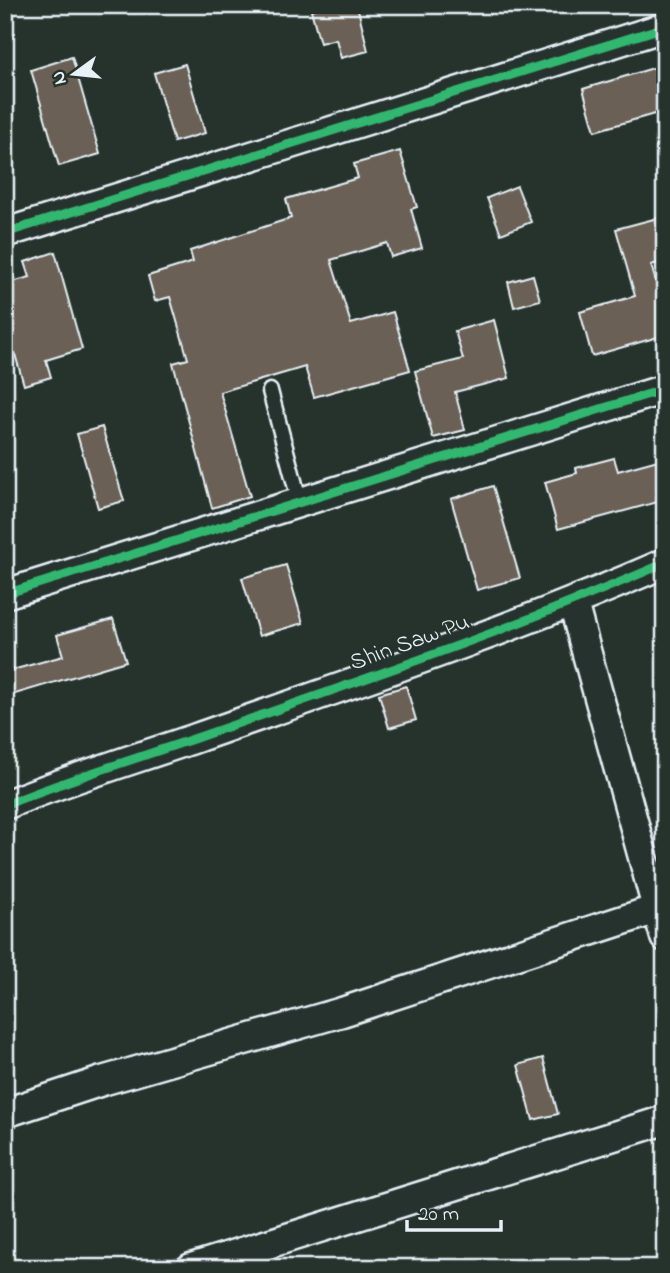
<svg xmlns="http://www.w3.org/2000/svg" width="670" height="1273" font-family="'Indie Flower',sans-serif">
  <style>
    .building { fill: #6a6054; stroke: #e8f1f8; stroke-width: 2 }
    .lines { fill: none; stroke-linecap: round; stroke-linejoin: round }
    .service-casing { stroke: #e8f1f8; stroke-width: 19 }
    .minor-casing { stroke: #e8f1f8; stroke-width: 33 }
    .service { stroke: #26332d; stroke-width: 14 }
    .minor { stroke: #26332d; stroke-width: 28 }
    .cycleway-casing { stroke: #26332d; stroke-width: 13 }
    .cycleway { stroke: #33b770; stroke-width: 9 }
    .labels { text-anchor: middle; stroke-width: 5; stroke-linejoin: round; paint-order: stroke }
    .street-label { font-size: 24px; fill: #e8f1f8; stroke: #26332d }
  </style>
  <rect width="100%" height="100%" fill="#26332d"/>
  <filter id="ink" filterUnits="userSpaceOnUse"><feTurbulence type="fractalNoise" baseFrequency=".0143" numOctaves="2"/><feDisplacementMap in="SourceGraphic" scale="14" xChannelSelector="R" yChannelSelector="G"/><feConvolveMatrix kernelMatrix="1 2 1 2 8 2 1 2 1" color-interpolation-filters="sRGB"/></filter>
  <g filter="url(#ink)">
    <g class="building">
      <polygon points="328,5 357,5 368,51 341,58 336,39 320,43 311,10"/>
      <polygon points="72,57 100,154 59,166 31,70"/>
      <polygon points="185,64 205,133 174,142 154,73"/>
      <polygon points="660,66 665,83 665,111 595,131 583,89"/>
      <polygon points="400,151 417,207 411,209 422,248 391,257 387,243 331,260 351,324 393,312 410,370 314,397 305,367 220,392 250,496 212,508 173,363 188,359 170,297 155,301 148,276 193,262 190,251 291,218 286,199 358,178 354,164"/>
      <polygon points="517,186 531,222 501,234 487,198"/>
      <polygon points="665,216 665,261 651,265 665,312 665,335 592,356 580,312 635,296 616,229"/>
      <polygon points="55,252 82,349 46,360 51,377 24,385 5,320 5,284 30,277 25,262"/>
      <polygon points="533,275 540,300 514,307 508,282"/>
      <polygon points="494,320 509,378 455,392 465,430 433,438 415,371 463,359 455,331"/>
      <polygon points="102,427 124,501 98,508 77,434"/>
      <polygon points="614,458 618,471 665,458 665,500 558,529 545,482 577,473 576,468"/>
      <polygon points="493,486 520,578 477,590 451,499"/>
      <polygon points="286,565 303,623 259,636 242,578"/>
      <polygon points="113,619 126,661 5,697 5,672 63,656 57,635"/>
      <polygon points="406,686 416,720 389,728 379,694"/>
      <polygon points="543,1058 558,1114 533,1120 518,1065"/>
    </g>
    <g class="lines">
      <g class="service-casing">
        <polyline id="service" points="270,391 300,503"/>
      </g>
      <g class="minor-casing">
        <g id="minor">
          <polyline points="5,233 665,27"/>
          <polyline points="5,594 665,389"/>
          <polyline points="573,603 665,937"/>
          <path d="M5,805C68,779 132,760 196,738C353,683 512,630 665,563"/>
          <polyline points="5,1113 102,1081 342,1012 657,909"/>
          <polyline points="191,1268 665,1120"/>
        </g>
      </g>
      <use href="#service" class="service"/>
      <use href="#minor" class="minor"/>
      <g class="cycleway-casing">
        <g id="cycleway">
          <polyline points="5,233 665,27"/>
          <polyline points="5,594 665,389"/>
          <path d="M5,805C68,779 132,760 196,738C353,683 512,630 665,563"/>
        </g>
      </g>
      <use href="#cycleway" class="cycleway"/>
    </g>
  </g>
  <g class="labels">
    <g class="street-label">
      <text transform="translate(409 641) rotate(-20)" y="8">Shin Saw Pu</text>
    </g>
  </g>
  <rect width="670" height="1273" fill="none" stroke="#26332d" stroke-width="28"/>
  <rect x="14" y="14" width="642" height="1245" fill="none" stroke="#e8f1f8" stroke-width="2.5" filter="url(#ink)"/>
  <g transform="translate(74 74) rotate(255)" stroke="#26332d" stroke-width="5" paint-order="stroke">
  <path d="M0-5L12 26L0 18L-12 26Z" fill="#e8f1f8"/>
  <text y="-10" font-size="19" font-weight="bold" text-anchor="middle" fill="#e8f1f8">N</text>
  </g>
  <path d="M407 1220v10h94v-10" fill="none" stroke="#e8f1f8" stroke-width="3.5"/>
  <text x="418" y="1220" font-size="21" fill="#e8f1f8" stroke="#26332d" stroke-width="5" paint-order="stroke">20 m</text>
</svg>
